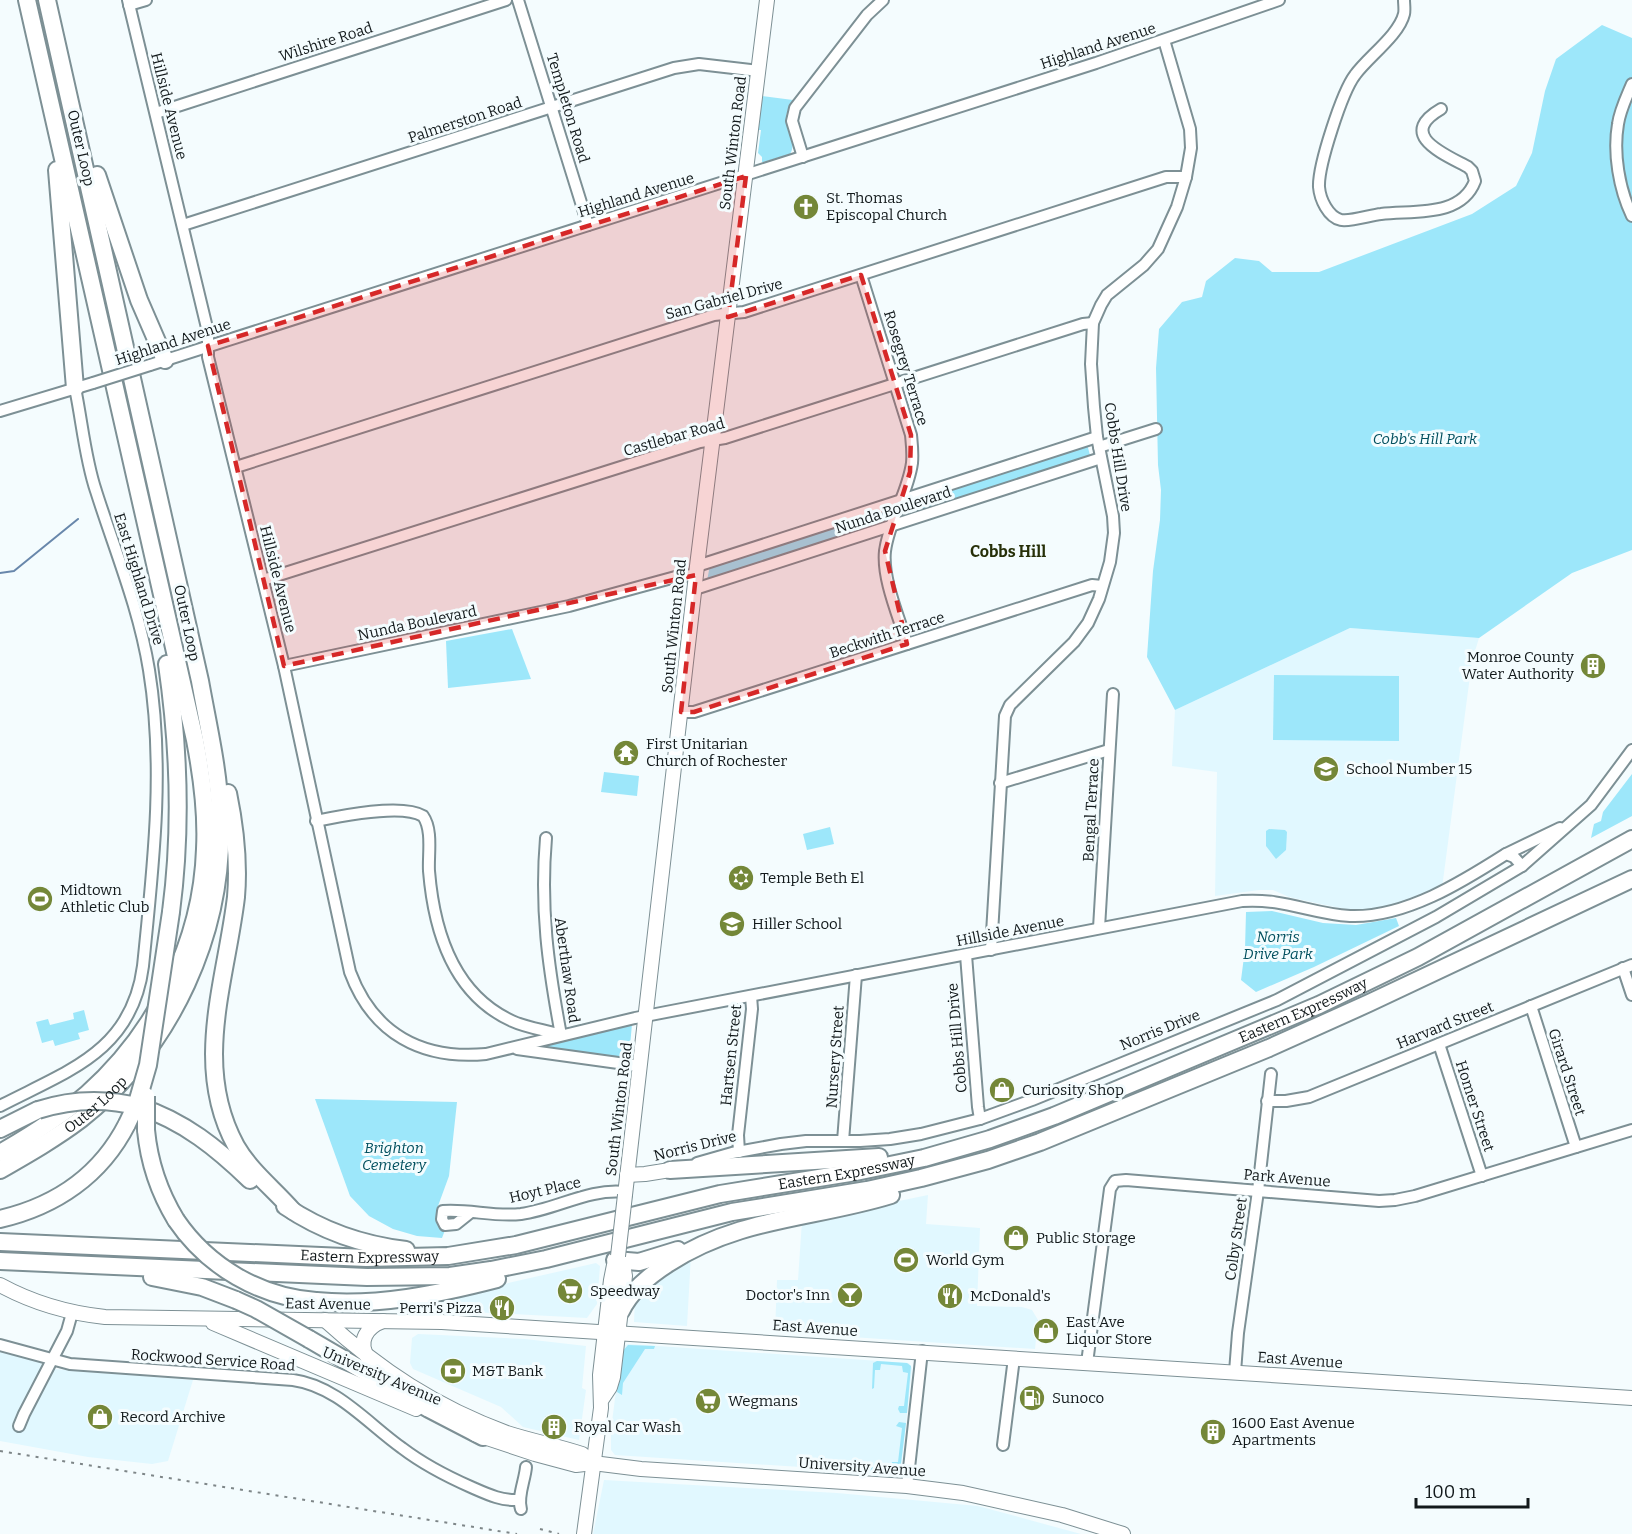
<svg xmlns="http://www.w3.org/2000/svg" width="1632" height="1534" font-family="Bitter,serif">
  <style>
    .built { fill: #e1f8ff }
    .green { fill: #9de7fa }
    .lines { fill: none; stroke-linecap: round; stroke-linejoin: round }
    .stream { stroke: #6887ab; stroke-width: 2 }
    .minor-casing { stroke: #7d9095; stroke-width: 14 }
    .major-casing { stroke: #7d9095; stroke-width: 16 }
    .highway-casing { stroke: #7d9095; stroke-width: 20 }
    .minor { stroke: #fff; stroke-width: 10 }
    .major { stroke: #fff; stroke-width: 14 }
    .highway { stroke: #fff; stroke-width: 16 }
    .rail { stroke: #7e8688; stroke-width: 2; stroke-dasharray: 3 6; stroke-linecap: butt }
    .minor-bridge-casing { stroke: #7d9095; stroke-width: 14; stroke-linecap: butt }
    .major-bridge-casing { stroke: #7d9095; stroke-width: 16; stroke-linecap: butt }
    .highway-bridge-casing { stroke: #7d9095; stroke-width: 20; stroke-linecap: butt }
    .minor-bridge { stroke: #fff; stroke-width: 10 }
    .major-bridge { stroke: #fff; stroke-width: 14 }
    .highway-bridge { stroke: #fff; stroke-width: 16 }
    .marked { fill: #d62828; fill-opacity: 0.2; stroke: #d62828; stroke-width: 4.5; stroke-dasharray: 12 8; stroke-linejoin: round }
    .labels { text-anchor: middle; stroke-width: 6; stroke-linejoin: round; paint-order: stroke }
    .street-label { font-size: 15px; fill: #12191b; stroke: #f4fcfe }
    .poi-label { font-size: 15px; fill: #12191b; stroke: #f4fcfe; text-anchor: start }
    .park-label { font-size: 15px; font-style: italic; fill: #014f5e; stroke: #f4fcfe }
    .neighbourhood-label { font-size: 16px; font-weight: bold; fill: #262f08; stroke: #f4fcfe }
  </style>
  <rect width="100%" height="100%" fill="#f4fcfe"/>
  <g class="built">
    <polygon points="1350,628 1479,638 1472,661 1442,888 1396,904 1368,911 1362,909 1345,909 1320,904 1289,897 1273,890 1259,890 1215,896 1217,772 1172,766 1175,710"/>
    <polygon points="928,1195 926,1224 980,1228 977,1306 1022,1307 1032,1310 1038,1320 1035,1349 775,1332 777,1280 798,1280 802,1221"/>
    <polygon points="691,1255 687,1326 634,1322 635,1299"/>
    <polygon points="596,1263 600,1266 597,1304 587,1318 434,1310 434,1300"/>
    <polygon points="418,1334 525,1339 586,1346 582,1388 586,1390 579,1440 523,1427 501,1407 413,1369 410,1363 412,1338"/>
    <polygon points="628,1344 909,1363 912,1368 901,1470 894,1475 850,1472 847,1470 615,1455 611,1450 611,1430 621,1351 623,1346"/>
    <polygon points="0,1348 8,1349 54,1369 193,1380 168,1461 152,1464 88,1457 0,1441"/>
    <polygon points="604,1480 837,1493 978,1506 1081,1534 593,1534"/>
  </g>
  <g class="green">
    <polygon points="1602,25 1632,38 1632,550 1572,573 1479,638 1350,628 1175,710 1147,657 1153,571 1160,520 1161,490 1158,465 1156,368 1159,329 1182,302 1202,297 1206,281 1235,258 1259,261 1272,272 1319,272 1472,214 1516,186 1532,153 1545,91 1556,59"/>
    <path d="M762,96L793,100C775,126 800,139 790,154L764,162H762V157L758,153L761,130H758Z"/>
    <polygon points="1087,444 1091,459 905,519 912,500"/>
    <polygon points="890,508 883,526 707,581 710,565"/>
    <polygon points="512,629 531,679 448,688 446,641"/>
    <polygon points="1274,675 1399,676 1399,741 1273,740"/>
    <polygon points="604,772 639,776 637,796 601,792"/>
    <polygon points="1632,774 1632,816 1591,838 1594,824 1601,821 1603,812"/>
    <polygon points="830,827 834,844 807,850 803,834"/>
    <polygon points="1269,829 1285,830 1287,832 1286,850 1276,859 1266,846 1266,831"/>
    <polygon points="1272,911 1323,923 1356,925 1396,918 1399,926 1314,967 1256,992 1241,980 1245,949 1246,912"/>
    <polygon points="84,1010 89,1030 78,1033 80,1039 55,1046 53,1040 42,1043 36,1022 48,1019 50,1025 74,1019 73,1013"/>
    <polygon points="630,1023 632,1024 629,1057 623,1059 535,1048 535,1045"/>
    <polygon points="315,1099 457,1102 449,1176 438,1206 438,1223 445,1230 442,1238 417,1236 393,1229 369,1216 350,1196"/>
    <polygon points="628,1345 655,1346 654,1349 645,1349 623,1383 622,1395 617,1392 622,1352"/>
    <polygon points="877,1361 907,1363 911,1366 907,1413 900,1413 898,1409 899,1406 904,1406 908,1373 903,1372 902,1366 881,1364 880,1370 875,1370 874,1388 872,1389 873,1363"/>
    <polygon points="899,1422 906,1423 900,1471 893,1474 845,1469 847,1460 848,1466 891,1468 892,1462 898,1462 902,1428 896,1426"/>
  </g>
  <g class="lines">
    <polyline class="stream" points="0,573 14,571 78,519"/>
    <g class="minor-casing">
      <g id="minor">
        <path d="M128,0L208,332V357L284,666L350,972C373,1034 422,1060 486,1054L635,1018L1242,901C1284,898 1312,914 1350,916C1405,918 1462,882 1506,854L1514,857L1522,866"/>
        <polyline points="518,0 588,225"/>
        <path d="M1404,0C1404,4 1405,10 1404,14C1399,35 1368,57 1355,75C1342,92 1318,166 1319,187C1320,199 1328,217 1341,220C1350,222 1371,215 1381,214C1413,210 1461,218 1475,181L1472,171L1468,167C1444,154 1396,135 1441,109"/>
        <polyline points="129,5 146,0"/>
        <path d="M1632,84C1627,96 1620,110 1618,124C1613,153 1619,189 1632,216"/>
        <polyline points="156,113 506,0"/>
        <polyline points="803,157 792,121 795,108 867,15 883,0"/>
        <polyline points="183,225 674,68 699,64 759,71"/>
        <path d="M861,275L911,435C912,445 913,453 912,463C908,493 889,520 885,551C882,579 899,617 907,644"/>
        <polyline points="150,365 1096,63 1279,0"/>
        <polyline points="0,411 93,383"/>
        <polyline points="1099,447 1156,429"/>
        <polyline points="236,467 714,315 744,312 1166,177 1186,177"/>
        <polyline points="697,566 1097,437"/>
        <polyline points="263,580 700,442 725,438 1083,324 1093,323"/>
        <polyline points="695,589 1101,458"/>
        <polyline points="284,666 569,606 679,576 696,575"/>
        <polyline points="681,712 694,712 1092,585 1102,586"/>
        <polyline points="1000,783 1109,750"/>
        <path d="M316,821C340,816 402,803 423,816C433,830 428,855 429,871C434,932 453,994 512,1021C527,1028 545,1030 561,1035C548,966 540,908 546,838"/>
        <polyline points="1506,854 1560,828"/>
        <polyline points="1099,928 1113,694"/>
        <polyline points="991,950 1005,716 1010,705 1074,642 1088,623 1099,599 1110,562 1114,533 1113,516 1097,437 1094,407 1091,364 1093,323 1101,305 1107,295 1144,265 1158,249 1177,207 1186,177 1191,148 1190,129 1164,40"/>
        <polyline points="966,955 978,1107 980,1119"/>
        <polyline points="1623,968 1632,995"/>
        <polyline points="1531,1006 1576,1147"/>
        <polyline points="1439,1044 1482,1176"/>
        <polyline points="517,1049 640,1066"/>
        <polyline points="1267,1101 1286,1101 1309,1097 1632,965"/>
        <path d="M0,1106C67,1071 132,1052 143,966C153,868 165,768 149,670C139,608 115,551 96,491C85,459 82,421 75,388"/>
        <polyline points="843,1141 856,975"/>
        <polyline points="739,1152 738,1135 752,1009 751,996"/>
        <polyline points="697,1163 732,1153 781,1144 806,1141 860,1141 890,1139 921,1134 980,1119 1032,1100 1277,1000 1436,917 1522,866 1591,805 1632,750"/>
        <path d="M471,1212L456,1224L445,1225L442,1219L443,1211C470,1209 493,1217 521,1214C557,1209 589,1188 625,1192"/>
        <path d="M0,1345L70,1364L293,1380C337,1386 368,1424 402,1448C423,1464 446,1476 471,1487C487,1494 501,1501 519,1500"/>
        <polyline points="1087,1363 1110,1189 1115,1181 1126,1180 1379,1201 1395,1200 1415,1196 1632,1130"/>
        <polyline points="1235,1372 1238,1333 1258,1191 1271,1074"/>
        <polyline points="19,1426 24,1414 67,1331 72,1313"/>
        <polyline points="1003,1445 1014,1358"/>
        <polyline points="907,1486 922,1351"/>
        <path d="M521,1509C517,1497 525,1480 526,1467"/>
      </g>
    </g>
    <g class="major-casing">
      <g id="major">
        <polyline points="627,1175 645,1174 670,1170"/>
        <polyline points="625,1195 697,566 767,0"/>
        <path d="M0,1285C33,1303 67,1313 105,1317L442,1322L1632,1398"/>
        <path d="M325,1320C380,1370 436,1407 507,1433C532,1441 558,1446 582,1454L593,1463"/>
        <polyline points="213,1323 416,1409"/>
        <path d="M368,1358C357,1341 367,1327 383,1321"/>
        <polyline points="475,1434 535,1454 576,1465 593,1463 641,1469 907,1486 963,1493 1062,1515 1123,1534"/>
        <polyline points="584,1534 601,1408 600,1375 611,1280 614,1265 618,1256 623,1264 625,1276 613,1377 610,1387 602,1399"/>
      </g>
    </g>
    <g class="highway-casing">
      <g id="highway">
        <polyline points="57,170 75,388"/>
        <polyline points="97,175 139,300 165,360"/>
        <path d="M167,664C179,747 182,829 171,912"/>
        <path d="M228,793C235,827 239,862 236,897C226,981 192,1066 236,1146C251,1172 274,1189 293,1211"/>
        <path d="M140,1107C184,1121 218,1149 250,1180"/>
        <polyline points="0,1129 38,1110"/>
        <path d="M146,1130C149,1162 159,1192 176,1220"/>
        <path d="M0,1153C31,1135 60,1117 87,1094C156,1033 202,942 205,849C207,812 202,776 195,740L27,0"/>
        <path id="s1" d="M0,1170C28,1154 56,1138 81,1119C172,1047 225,932 220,816C219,771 208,726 200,681L47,0"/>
        <polyline points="670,1170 879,1157"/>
        <path d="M285,1206C322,1231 362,1245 406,1250"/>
        <path d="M0,1219C56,1206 101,1175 127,1124"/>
        <path id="s2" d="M0,1242L366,1258L448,1256L516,1245L720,1194L856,1172L924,1158L990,1139L1054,1116L1319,1005L1418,957L1632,839"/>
        <polyline points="615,1260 639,1262 678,1250"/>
        <polyline points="0,1261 367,1277 450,1276 491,1270 546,1259 732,1212 867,1190 921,1178 988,1160 1040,1142 1269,1048 1369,1003 1632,879"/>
        <polyline points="152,1277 202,1287 236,1300"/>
        <path d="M316,1301C376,1307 439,1294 497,1279"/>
        <path d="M621,1311C631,1290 650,1275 669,1263C740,1217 813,1219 891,1195"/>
        <polyline points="309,1339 429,1409 483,1437"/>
      </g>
    </g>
    <use href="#minor" class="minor"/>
    <use href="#major" class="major"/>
    <use href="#highway" class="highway"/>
    <g class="rail">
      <polyline points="0,1451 517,1534"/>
      <polyline points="540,1529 559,1534"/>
    </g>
    <g class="minor-bridge-casing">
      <polyline id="minor-bridge" points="93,383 150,365"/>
    </g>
    <g class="major-bridge-casing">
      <polyline id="major-bridge" points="618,1256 625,1195"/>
    </g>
    <g class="highway-bridge-casing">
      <g id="highway-bridge">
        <path d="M38,1110C72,1099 106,1098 140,1107"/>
        <polyline points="127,1124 137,1103 148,1065 171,912"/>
        <polyline points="146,1130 146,1096"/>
        <path d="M176,1220C208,1267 260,1297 316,1301"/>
        <polyline points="236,1300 256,1309 309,1339"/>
      </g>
    </g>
    <use href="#minor-bridge" class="minor-bridge"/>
    <use href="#major-bridge" class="major-bridge"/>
    <use href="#highway-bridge" class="highway-bridge"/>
  </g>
  <path class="marked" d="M746,176L728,317L861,275L911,435L910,472L885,551L907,644L694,712H681L696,575L284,666L208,346Z"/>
  <defs>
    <g id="church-disc" transform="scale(1.35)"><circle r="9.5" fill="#748738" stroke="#f4fcfe"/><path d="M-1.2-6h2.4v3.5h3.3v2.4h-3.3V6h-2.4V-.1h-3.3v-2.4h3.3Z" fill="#fff"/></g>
    <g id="building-disc" transform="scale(1.35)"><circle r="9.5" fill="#748738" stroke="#f4fcfe"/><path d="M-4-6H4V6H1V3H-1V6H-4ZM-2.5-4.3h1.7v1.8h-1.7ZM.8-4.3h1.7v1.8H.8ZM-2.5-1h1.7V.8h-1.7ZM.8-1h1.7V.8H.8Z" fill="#fff"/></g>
    <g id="temple-disc" transform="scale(1.35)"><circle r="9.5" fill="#748738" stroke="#f4fcfe"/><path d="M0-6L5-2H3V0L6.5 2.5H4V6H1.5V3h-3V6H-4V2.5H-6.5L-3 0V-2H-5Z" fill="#fff"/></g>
    <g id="school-disc" transform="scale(1.35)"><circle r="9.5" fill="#748738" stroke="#f4fcfe"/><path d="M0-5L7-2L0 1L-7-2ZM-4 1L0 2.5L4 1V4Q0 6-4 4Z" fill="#fff"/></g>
    <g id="synagogue-disc" transform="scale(1.35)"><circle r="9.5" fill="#748738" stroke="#f4fcfe"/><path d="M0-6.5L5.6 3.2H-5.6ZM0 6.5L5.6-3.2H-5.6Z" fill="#fff"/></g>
    <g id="stadium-disc" transform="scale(1.35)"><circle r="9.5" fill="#748738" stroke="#f4fcfe"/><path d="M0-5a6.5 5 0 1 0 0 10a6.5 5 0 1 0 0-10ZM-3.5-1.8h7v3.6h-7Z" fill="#fff"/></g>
    <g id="shop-disc" transform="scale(1.35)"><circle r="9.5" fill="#748738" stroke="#f4fcfe"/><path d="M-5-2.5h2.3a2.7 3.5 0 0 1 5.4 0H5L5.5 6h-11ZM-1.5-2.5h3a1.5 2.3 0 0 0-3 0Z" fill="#fff"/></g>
    <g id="supermarket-disc" transform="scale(1.35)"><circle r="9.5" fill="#748738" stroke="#f4fcfe"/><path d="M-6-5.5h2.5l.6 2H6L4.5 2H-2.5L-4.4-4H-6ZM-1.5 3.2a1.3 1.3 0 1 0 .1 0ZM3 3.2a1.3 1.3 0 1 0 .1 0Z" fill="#fff"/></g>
    <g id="bar-disc" transform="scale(1.35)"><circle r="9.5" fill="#748738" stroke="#f4fcfe"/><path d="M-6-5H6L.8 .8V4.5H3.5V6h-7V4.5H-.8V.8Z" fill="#fff"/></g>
    <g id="restaurant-disc" transform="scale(1.35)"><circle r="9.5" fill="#748738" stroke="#f4fcfe"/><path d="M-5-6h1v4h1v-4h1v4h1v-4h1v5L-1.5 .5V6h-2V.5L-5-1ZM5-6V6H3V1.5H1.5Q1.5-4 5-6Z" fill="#fff"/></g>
    <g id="bank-disc" transform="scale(1.35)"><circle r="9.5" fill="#748738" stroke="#f4fcfe"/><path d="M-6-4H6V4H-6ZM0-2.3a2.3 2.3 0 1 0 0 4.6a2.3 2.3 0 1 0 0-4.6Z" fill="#fff"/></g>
    <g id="fuel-disc" transform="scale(1.35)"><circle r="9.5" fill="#748738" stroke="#f4fcfe"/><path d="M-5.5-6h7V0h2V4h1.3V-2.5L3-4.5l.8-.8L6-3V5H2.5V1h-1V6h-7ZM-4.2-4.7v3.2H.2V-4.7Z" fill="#fff"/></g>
  </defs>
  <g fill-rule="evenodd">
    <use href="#church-disc" x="806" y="207"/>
    <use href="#building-disc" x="1593" y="666"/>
    <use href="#temple-disc" x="626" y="753"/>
    <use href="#school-disc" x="1326" y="769"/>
    <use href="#synagogue-disc" x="741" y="878"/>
    <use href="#stadium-disc" x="40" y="899"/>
    <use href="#school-disc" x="732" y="924"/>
    <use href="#shop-disc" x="1002" y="1090"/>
    <use href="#shop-disc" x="1016" y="1238"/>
    <use href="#stadium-disc" x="906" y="1260"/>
    <use href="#supermarket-disc" x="570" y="1291"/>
    <use href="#bar-disc" x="850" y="1295"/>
    <use href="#restaurant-disc" x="950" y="1296"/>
    <use href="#restaurant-disc" x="502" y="1308"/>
    <use href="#shop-disc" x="1046" y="1331"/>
    <use href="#bank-disc" x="453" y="1371"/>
    <use href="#fuel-disc" x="1032" y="1398"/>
    <use href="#supermarket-disc" x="708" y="1401"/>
    <use href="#shop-disc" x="100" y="1417"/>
    <use href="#building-disc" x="554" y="1427"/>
    <use href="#building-disc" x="1213" y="1432"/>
  </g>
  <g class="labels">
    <g class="street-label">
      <text transform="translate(326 42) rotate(-18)" y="5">Wilshire Road</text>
      <text transform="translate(1098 46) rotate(-18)" y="5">Highland Avenue</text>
      <text transform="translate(169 106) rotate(76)" y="5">Hillside Avenue</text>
      <text transform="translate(568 108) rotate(73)" y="5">Templeton Road</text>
      <text transform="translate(465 120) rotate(-18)" y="5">Palmerston Road</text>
      <text transform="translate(733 143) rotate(-83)" y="5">South Winton Road</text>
      <text transform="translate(81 148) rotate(77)" y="5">Outer Loop</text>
      <text transform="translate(636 195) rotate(-17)" y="5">Highland Avenue</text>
      <text transform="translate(724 299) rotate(-15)" y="5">San Gabriel Drive</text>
      <text transform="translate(173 342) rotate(-18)" y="5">Highland Avenue</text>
      <text transform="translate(906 368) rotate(73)" y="5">Rosegrey Terrace</text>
      <text transform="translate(674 437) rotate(-16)" y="5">Castlebar Road</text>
      <text transform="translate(1118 457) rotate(81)" y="5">Cobbs Hill Drive</text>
      <text transform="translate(893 510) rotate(-18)" y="5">Nunda Boulevard</text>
      <text transform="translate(139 579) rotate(73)" y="5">East Highland Drive</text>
      <text transform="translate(278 579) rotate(76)" y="5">Hillside Avenue</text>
      <text transform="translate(187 623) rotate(78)" y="5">Outer Loop</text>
      <text transform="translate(417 623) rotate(-12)" y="5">Nunda Boulevard</text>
      <text transform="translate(674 626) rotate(-84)" y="5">South Winton Road</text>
      <text transform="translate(887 635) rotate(-18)" y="5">Beckwith Terrace</text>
      <text transform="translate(1091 810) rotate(-87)" y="5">Bengal Terrace</text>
      <text transform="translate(1010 931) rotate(-11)" y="5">Hillside Avenue</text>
      <text transform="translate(567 970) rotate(82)" y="5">Aberthaw Road</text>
      <text dy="5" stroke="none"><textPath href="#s2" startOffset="1342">Eastern Expressway</textPath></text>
      <text transform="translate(1445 1025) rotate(-22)" y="5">Harvard Street</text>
      <text transform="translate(1160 1030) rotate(-22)" y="5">Norris Drive</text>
      <text transform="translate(957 1038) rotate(-95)" y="5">Cobbs Hill Drive</text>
      <text transform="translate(731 1055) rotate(-84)" y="5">Hartsen Street</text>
      <text transform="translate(835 1057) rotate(-86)" y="5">Nursery Street</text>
      <text transform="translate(1567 1072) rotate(72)" y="5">Girard Street</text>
      <text dy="5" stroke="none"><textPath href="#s1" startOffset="116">Outer Loop</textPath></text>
      <text transform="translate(1475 1106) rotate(72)" y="5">Homer Street</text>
      <text transform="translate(619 1109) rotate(-83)" y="5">South Winton Road</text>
      <text transform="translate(695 1146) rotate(-14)" y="5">Norris Drive</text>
      <text dy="5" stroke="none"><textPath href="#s2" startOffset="856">Eastern Expressway</textPath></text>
      <text transform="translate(1287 1178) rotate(5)" y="5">Park Avenue</text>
      <text transform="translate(545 1190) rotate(-13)" y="5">Hoyt Place</text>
      <text transform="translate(1236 1239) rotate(-82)" y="5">Colby Street</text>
      <text dy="5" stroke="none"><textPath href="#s2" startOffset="370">Eastern Expressway</textPath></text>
      <text transform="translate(328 1304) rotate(1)" y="5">East Avenue</text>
      <text transform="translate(815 1328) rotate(4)" y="5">East Avenue</text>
      <text transform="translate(213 1360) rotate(4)" y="5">Rockwood Service Road</text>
      <text transform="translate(1300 1360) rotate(4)" y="5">East Avenue</text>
      <text transform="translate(382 1376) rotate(23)" y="5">University Avenue</text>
      <text transform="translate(862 1467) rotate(4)" y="5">University Avenue</text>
    </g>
    <g class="poi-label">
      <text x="826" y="203">St. Thomas<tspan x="826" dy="17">Episcopal Church</tspan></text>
      <text x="1574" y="662" text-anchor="end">Monroe County<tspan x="1574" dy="17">Water Authority</tspan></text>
      <text x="646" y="749">First Unitarian<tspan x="646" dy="17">Church of Rochester</tspan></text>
      <text x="1346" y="774">School Number 15</text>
      <text x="760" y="883">Temple Beth El</text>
      <text x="60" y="895">Midtown<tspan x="60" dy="17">Athletic Club</tspan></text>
      <text x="752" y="929">Hiller School</text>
      <text x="1022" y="1095">Curiosity Shop</text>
      <text x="1036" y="1243">Public Storage</text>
      <text x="926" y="1265">World Gym</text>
      <text x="590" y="1296">Speedway</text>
      <text x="830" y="1300" text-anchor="end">Doctor's Inn</text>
      <text x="970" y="1301">McDonald's</text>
      <text x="482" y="1313" text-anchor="end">Perri's Pizza</text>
      <text x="1066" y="1327">East Ave<tspan x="1066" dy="17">Liquor Store</tspan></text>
      <text x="472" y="1376">M&amp;T Bank</text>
      <text x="1052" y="1403">Sunoco</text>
      <text x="728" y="1406">Wegmans</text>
      <text x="120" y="1422">Record Archive</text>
      <text x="1232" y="1428">1600 East Avenue<tspan x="1232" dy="17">Apartments</tspan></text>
      <text x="574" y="1432">Royal Car Wash</text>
    </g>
    <g class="park-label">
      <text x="1425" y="444">Cobb's Hill Park</text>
      <text x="1278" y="942">Norris<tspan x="1278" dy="17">Drive Park</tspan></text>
      <text x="394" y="1153">Brighton<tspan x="394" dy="17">Cemetery</tspan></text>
    </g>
    <g class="neighbourhood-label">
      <text x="1008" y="557">Cobbs Hill</text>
    </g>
  </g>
  <path d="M1416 1498v9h112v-9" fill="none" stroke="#12191b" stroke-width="3"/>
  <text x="1425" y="1498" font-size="18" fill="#12191b" stroke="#f4fcfe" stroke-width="4.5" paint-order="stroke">100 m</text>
</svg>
